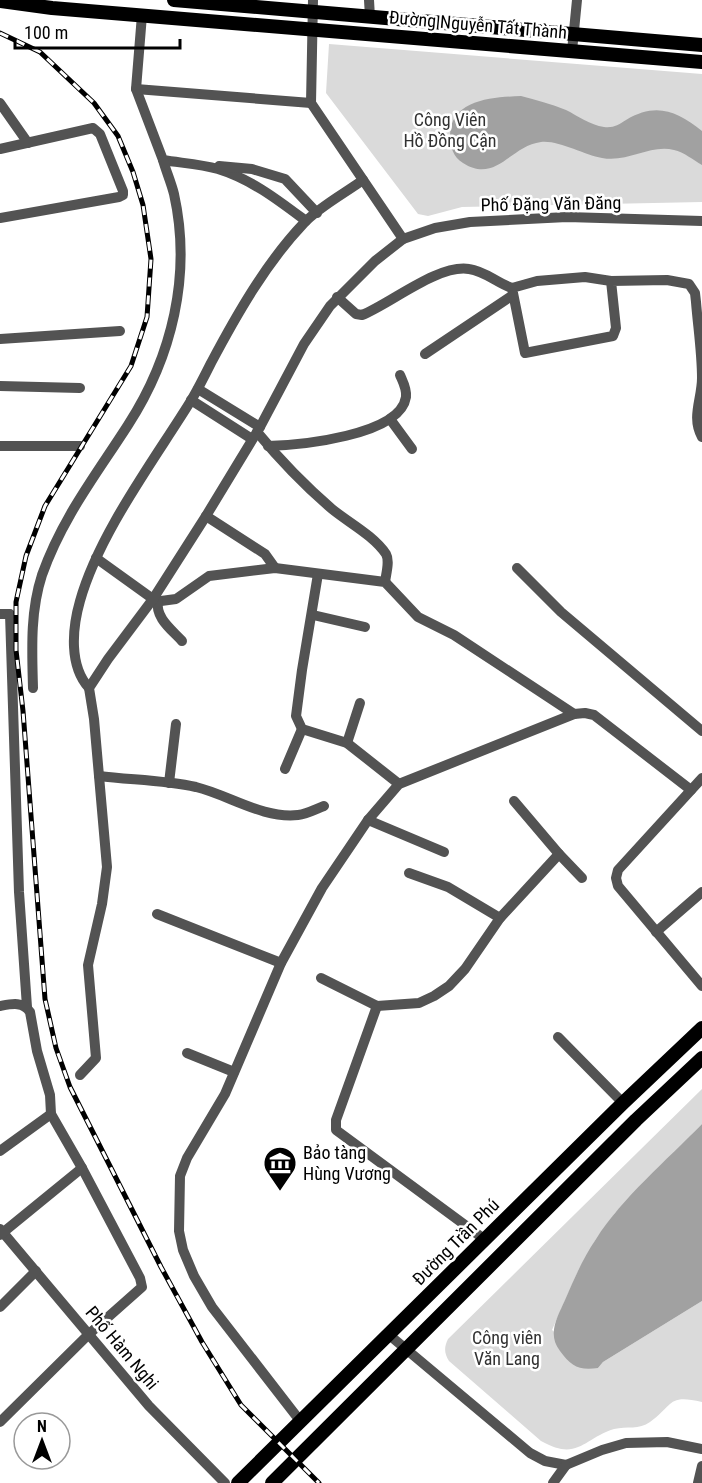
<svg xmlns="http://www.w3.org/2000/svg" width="702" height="1483" font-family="'Roboto Condensed',sans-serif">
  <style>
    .green { fill: #dadada }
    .water { fill: #a1a1a1 }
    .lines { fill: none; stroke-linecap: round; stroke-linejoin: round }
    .minor { stroke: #535353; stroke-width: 10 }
    .major { stroke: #000; stroke-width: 14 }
    .rail-casing { stroke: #000; stroke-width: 5 }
    .rail { stroke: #fff; stroke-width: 3; stroke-dasharray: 9; stroke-linecap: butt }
    .labels { text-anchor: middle; stroke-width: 5; stroke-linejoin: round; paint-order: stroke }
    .street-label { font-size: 18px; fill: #000; stroke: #fff }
    .park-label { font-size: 18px; fill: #313131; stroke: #fff }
    .poi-label { font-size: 18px; fill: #000; stroke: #fff; text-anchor: start }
  </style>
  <rect width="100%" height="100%" fill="#fff"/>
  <g class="green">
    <polygon points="329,44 702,74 702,202 462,207 428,216 418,214 326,93"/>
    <path d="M702,1089V1124L615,1213L596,1239L579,1269L552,1330L598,1368L603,1362L702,1301V1402C667,1394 674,1405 650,1422C639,1430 627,1426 614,1429C584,1438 578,1462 541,1441L449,1361C444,1353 444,1347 448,1339Z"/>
  </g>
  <g class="water">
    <path d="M521,96C536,100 551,104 566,110C578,116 590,125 604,127C614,128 618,125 626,120C656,102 677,111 702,131V165C693,160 684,152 674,150C650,144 628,163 602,158C584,155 559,140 541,142C510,146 496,184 463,163C453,157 450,146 450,136C450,99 494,97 521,96Z"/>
    <path d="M702,1124V1301L603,1362L598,1368C579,1371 571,1366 560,1351C547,1334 557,1318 565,1300C574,1279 583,1258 596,1239C622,1198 667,1160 702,1124Z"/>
  </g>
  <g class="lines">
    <g class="minor">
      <polyline points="313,0 311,103 403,239"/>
      <polyline points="369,0 370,17"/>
      <path d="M142,15L136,89L163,160C181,163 200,164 218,169C251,179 278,200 306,221"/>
      <polyline points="572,51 577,0"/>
      <polyline points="136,89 311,103"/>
      <polyline points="0,103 28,143"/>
      <polyline points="0,149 93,128 100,134 123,191 123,195 119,197 0,218"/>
      <polyline points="219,166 252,169 285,179 317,213"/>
      <path d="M611,281L616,328L613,336L525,353L512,288L537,281L585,277L611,281L667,280L689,284L695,293L696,302C698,327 702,353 702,378C702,399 691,417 702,437"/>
      <path d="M337,297L356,314L362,315C390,304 438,264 469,269C485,271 497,283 512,288"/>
      <polyline points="0,339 120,331"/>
      <polyline points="425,354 513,295"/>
      <polyline points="0,386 80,388"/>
      <polyline points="198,389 260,427"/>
      <polyline points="191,400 252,439"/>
      <polyline points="390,419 412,449"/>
      <path d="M257,432C280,460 304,485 332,509C349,523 373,535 386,554C390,561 386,574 385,582"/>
      <polyline points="0,446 80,446"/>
      <path d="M268,446C299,445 400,436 406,397C407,389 403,382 400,375"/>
      <polyline points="206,516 265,554 275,568"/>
      <polyline points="96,558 153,599 161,601 176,599 209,576 275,568 385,582 418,617 454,635 574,714"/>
      <polyline points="517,568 561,612 702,731"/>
      <polyline points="318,574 302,670 296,716 302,729 347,743 399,784"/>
      <path d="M158,600C155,618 171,629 182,641"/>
      <polyline points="0,614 10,614 19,892 27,1007"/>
      <polyline points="313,615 365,627"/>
      <path d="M33,688C32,650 30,612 42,575C62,518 96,475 128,425C172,357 192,275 174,194C171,182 166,171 163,160"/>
      <path d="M89,688C69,666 72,629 80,601C99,533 155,459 192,399C199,387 205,375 211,363C237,314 266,263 304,223C319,207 345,193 363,180"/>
      <polyline points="347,743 360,703"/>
      <polyline points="285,769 302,729"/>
      <path d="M99,776C131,780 164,780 196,787C229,795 263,819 298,815C307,814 316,809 324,806"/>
      <polyline points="702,778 618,870 616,878 618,886 702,986"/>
      <polyline points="169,783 176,724"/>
      <polyline points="514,801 559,854"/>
      <polyline points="368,820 444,852"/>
      <polyline points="409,873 448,887 500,918"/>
      <polyline points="157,914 281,963"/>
      <polyline points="656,932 702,892"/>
      <polyline points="321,978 377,1006 419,1003 434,996 449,986 465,969 500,918 559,854 582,878"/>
      <path d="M0,1006C11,1004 23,1001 30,1012L37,1051L50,1095L51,1114L82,1168L140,1278L142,1287L89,1334L0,1422"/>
      <polyline points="377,1006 336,1120 336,1130 484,1239"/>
      <polyline points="558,1037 623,1103"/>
      <polyline points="187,1053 234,1072"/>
      <polyline points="80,1075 96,1058 88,965 102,904 107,867 94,719 89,688 108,659 153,599 206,516 260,427 304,344 330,306 375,261 403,239 435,228 470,222 567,217 702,221"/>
      <polyline points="0,1151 51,1114"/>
      <polyline points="0,1229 149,1406 225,1483"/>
      <polyline points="0,1235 82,1168"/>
      <polyline points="0,1307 36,1271"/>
      <polyline points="388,1334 530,1453 545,1461 566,1465 602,1450 626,1443 667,1442 702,1449"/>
      <polyline points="301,1422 212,1307 194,1276 183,1250 179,1231 180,1176 187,1158 225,1094 281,963 322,888 368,820 399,784 574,714 585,713 594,715 691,790"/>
      <polyline points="553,1483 566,1465"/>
      <polyline points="698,1483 702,1466"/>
    </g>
    <g class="major">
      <polyline points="174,0 702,45"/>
      <polyline points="0,1 52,8 702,62"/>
      <polyline points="238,1483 623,1103 702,1028"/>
      <polyline points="272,1483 636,1120 702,1058"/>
    </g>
    <g class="rail-casing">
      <polyline id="rail" points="0,33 40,52 94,103 118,136 133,172 143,205 151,259 147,317 131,366 45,506 26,556 16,602 16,650 23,711 45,999 56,1048 70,1087 161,1267 202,1342 241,1405 319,1483"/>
    </g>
    <use href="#rail" class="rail"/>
  </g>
  <defs>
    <g id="museum-pin" transform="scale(1.725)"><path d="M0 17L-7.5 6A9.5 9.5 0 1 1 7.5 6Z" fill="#000" stroke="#fff"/><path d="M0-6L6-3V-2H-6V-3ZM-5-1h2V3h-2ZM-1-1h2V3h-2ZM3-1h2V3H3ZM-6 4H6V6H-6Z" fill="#fff"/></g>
  </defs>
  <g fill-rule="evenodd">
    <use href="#museum-pin" x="280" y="1163"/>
  </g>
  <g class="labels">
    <g class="street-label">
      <text transform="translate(478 25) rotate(5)" y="6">Đường Nguyễn Tất Thành</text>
      <text transform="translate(551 204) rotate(-1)" y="6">Phố Đặng Văn Đăng</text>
      <text transform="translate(456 1242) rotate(-45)" y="6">Đường Trần Phú</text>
      <text transform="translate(122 1348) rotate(50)" y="6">Phố Hàm Nghi</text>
    </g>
    <g class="park-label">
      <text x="450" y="126">Công Viên<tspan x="450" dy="21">Hồ Đồng Cận</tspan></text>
      <text x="507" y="1344">Công viên<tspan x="507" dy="21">Văn Lang</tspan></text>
    </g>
    <g class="poi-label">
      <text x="303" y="1159">Bảo tàng<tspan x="303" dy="21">Hùng Vương</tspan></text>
    </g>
  </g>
  <g transform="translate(42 1441)"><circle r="28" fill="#ffffff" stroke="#999999" stroke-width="1.5"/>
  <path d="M0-4.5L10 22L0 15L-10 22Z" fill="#000000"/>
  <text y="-9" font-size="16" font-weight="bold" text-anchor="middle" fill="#000000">N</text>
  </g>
  <path d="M15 39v9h165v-9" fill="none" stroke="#000000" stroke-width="3"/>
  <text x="24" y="39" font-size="18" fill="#000000" stroke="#ffffff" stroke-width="4.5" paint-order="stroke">100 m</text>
</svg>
